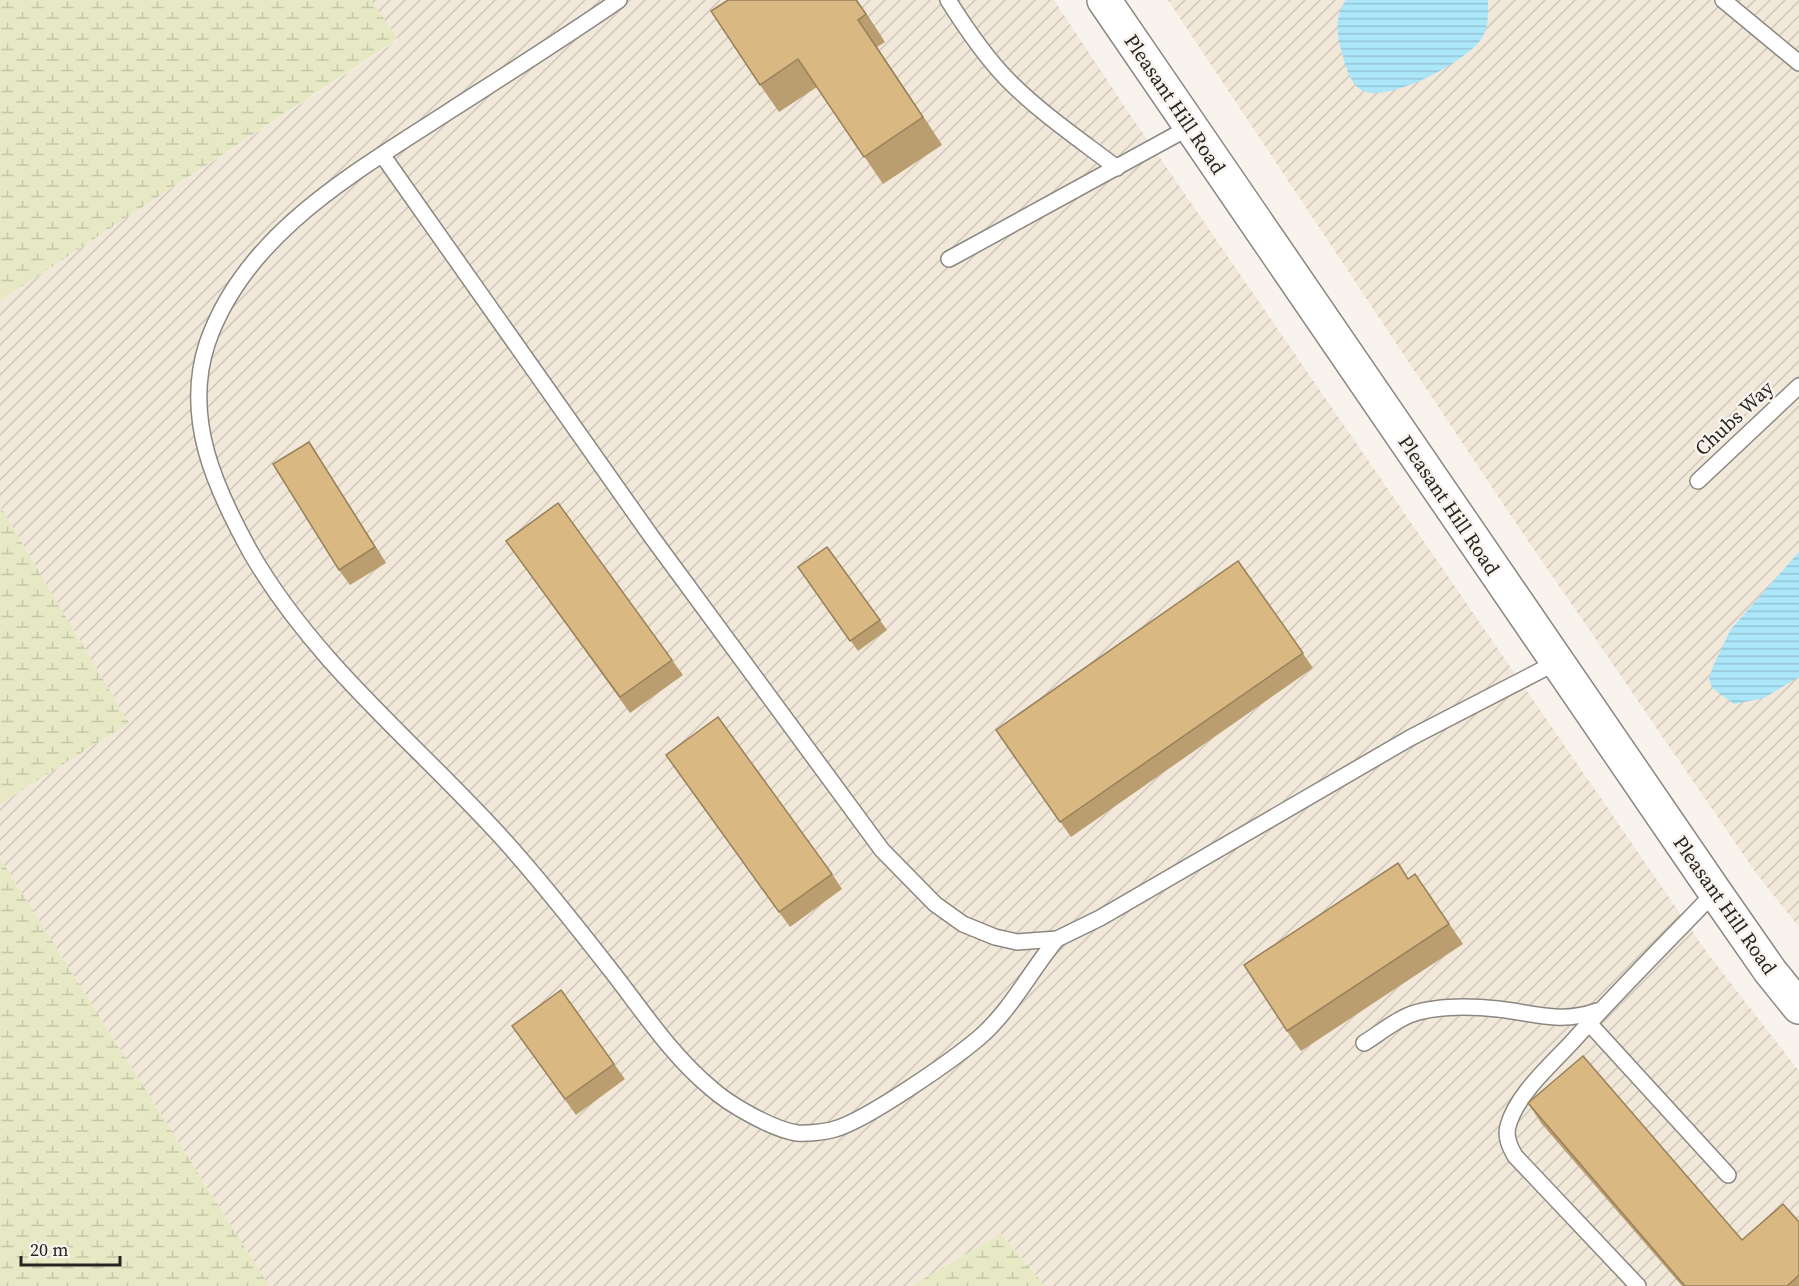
<svg xmlns="http://www.w3.org/2000/svg" width="1799" height="1286" font-family="'Source Serif 4',serif">
  <style>
    .industrial { fill: url(#industrial-furrows) }
    .wetland { fill: url(#wetland-marsh) }
    .water { fill: url(#water-rules) }
    .lines { fill: none; stroke-linecap: round; stroke-linejoin: round }
    .service-casing { stroke: #8c8881; stroke-width: 18 }
    .tertiary-casing { stroke: #8c8881; stroke-width: 36 }
    .service { stroke: #fff; stroke-width: 15 }
    .tertiary { stroke: #fff; stroke-width: 33 }
    .wall { fill: #bb9e6f }
    .shaded-wall { fill: #98815a }
    .building { fill: #d9b881; stroke: #98815a; stroke-width: 1.5 }
    .labels { text-anchor: middle; stroke-width: 5; stroke-linejoin: round; paint-order: stroke }
    .street-label { font-size: 20px; fill: #272522; stroke: #f8f3ec }
  </style>
  <defs>
    <pattern id="industrial-furrows" width="10" height="10" patternUnits="userSpaceOnUse" patternTransform="scale(1.5)"><rect width="10" height="10" fill="#f1e8da"/><path d="M-1 1l2-2M0 10L10 0M9 11l2-2" fill="none" stroke="#cfc7bb"/></pattern>
    <pattern id="wetland-marsh" width="20" height="14" patternUnits="userSpaceOnUse" patternTransform="scale(1.5)"><rect width="20" height="14" fill="#e6e9c4"/><path d="M1 5h8M5 5V1M11 12h8M15 12V8" fill="none" stroke="#c5c8a8"/></pattern>
    <pattern id="water-rules" width="6" height="5" patternUnits="userSpaceOnUse" patternTransform="scale(1.5)"><rect width="6" height="5" fill="#abe7f9"/><path d="M0 2.5h6" fill="none" stroke="#93c6d5"/></pattern>
  </defs>
  <rect width="100%" height="100%" fill="#f8f3ec"/>
  <g class="industrial">
    <polygon points="371,0 1054,0 1131,116 1708,954 1799,1071 1799,1286 1045,1286 1001,1234 911,1286 269,1286 0,858 0,804 129,723 0,506 0,301 398,40"/>
    <polygon points="1168,0 1799,0 1799,927 1756,873 1505,507"/>
  </g>
  <g class="wetland">
    <polygon points="0,0 371,0 398,39 0,301"/>
    <polygon points="0,506 129,723 0,804"/>
    <polygon points="0,858 269,1286 0,1286"/>
    <polygon points="1001,1234 1045,1286 911,1286"/>
  </g>
  <g class="water">
    <path d="M1346,0H1488C1488,13 1489,25 1483,36C1471,60 1386,105 1361,90C1348,81 1345,63 1341,49C1336,34 1336,13 1346,0Z"/>
    <polygon points="1799,552 1799,677 1764,698 1734,704 1712,688 1709,678 1714,664 1731,629"/>
  </g>
  <g class="lines">
    <g class="service-casing">
      <g id="service">
        <path d="M619,0C564,38 507,74 451,110C358,171 245,232 207,344C183,418 215,488 251,553C315,664 418,745 503,839C542,882 578,928 613,973C644,1013 672,1056 712,1089C730,1105 772,1129 797,1133C806,1134 825,1132 835,1129C867,1120 953,1060 980,1037C1011,1010 1031,970 1057,939"/>
        <path d="M948,0C965,27 983,54 1006,78C1039,112 1079,139 1117,168"/>
        <polyline points="1723,0 1799,63"/>
        <polyline points="383,156 651,536 882,850 935,904 963,924 995,937 1017,942 1057,939 1100,918 1410,738 1557,662"/>
        <polyline points="949,259 1190,127"/>
        <polyline points="1698,481 1799,386"/>
        <polyline points="1588,1022 1728,1175"/>
        <path d="M1364,1043C1377,1035 1389,1025 1403,1018C1427,1005 1470,1006 1498,1009C1534,1013 1560,1024 1597,1011"/>
        <path d="M1638,1286L1515,1156C1510,1147 1505,1137 1508,1126C1517,1094 1550,1066 1572,1042C1618,991 1667,942 1715,892"/>
      </g>
    </g>
    <g class="tertiary-casing">
      <polyline id="tertiary" points="1104,0 1715,892 1770,971 1799,1007"/>
    </g>
    <use href="#service" class="service"/>
    <use href="#tertiary" class="tertiary"/>
  </g>
  <g class="wall">
    <polygon points="728,0 857,0 885,42 877,47 942,145 883,184 817,87 779,112 760,85"/>
    <polygon points="309,442 319,458 386,563 350,585 339,570"/>
    <polygon points="827,547 887,630 858,651 798,567"/>
    <polygon points="517,556 672,660 683,675 630,713"/>
    <polygon points="1238,561 1313,668 1071,837 996,730"/>
    <polygon points="676,770 832,874 842,889 790,927"/>
    <polygon points="1409,878 1429,894 1463,944 1301,1051 1287,1031"/>
    <polygon points="561,990 625,1079 576,1115 512,1026"/>
    <polygon points="1528,1103 1742,1240 1799,1222 1799,1286 1682,1286 1541,1123"/>
  </g>
  <g class="shaded-wall">
    <polygon points="856,0 857,0 885,42"/>
    <polygon points="858,20 877,47 942,145 923,117"/>
    <polygon points="309,442 319,458 386,563 375,547"/>
  </g>
  <g class="building">
    <polygon points="728,0 856,0 866,14 858,20 923,117 864,157 798,59 760,85 711,11"/>
    <polygon points="309,442 375,547 339,570 273,464"/>
    <polygon points="558,503 672,660 620,697 506,541"/>
    <polygon points="827,547 880,620 850,641 798,567"/>
    <polygon points="1238,561 1303,653 1060,822 996,730"/>
    <polygon points="718,717 832,874 779,912 666,755"/>
    <polygon points="1398,863 1408,879 1415,874 1449,924 1287,1031 1244,965"/>
    <polygon points="561,990 614,1064 565,1099 512,1026"/>
    <polygon points="1583,1056 1742,1240 1783,1204 1799,1222 1799,1275 1787,1286 1685,1286 1528,1103"/>
  </g>
  <g class="labels">
    <g class="street-label">
      <text transform="translate(1175 104) rotate(56)" y="7">Pleasant Hill Road</text>
      <text transform="translate(1734 418) rotate(-43)" y="7">Chubs Way</text>
      <text transform="translate(1449 505) rotate(56)" y="7">Pleasant Hill Road</text>
      <text transform="translate(1725 905) rotate(55)" y="7">Pleasant Hill Road</text>
    </g>
  </g>
  <path d="M21 1256v9h99v-9" fill="none" stroke="#272522" stroke-width="3"/>
  <text x="30" y="1256" font-size="18" fill="#272522" stroke="#f8f3ec" stroke-width="4.5" paint-order="stroke">20 m</text>
</svg>
